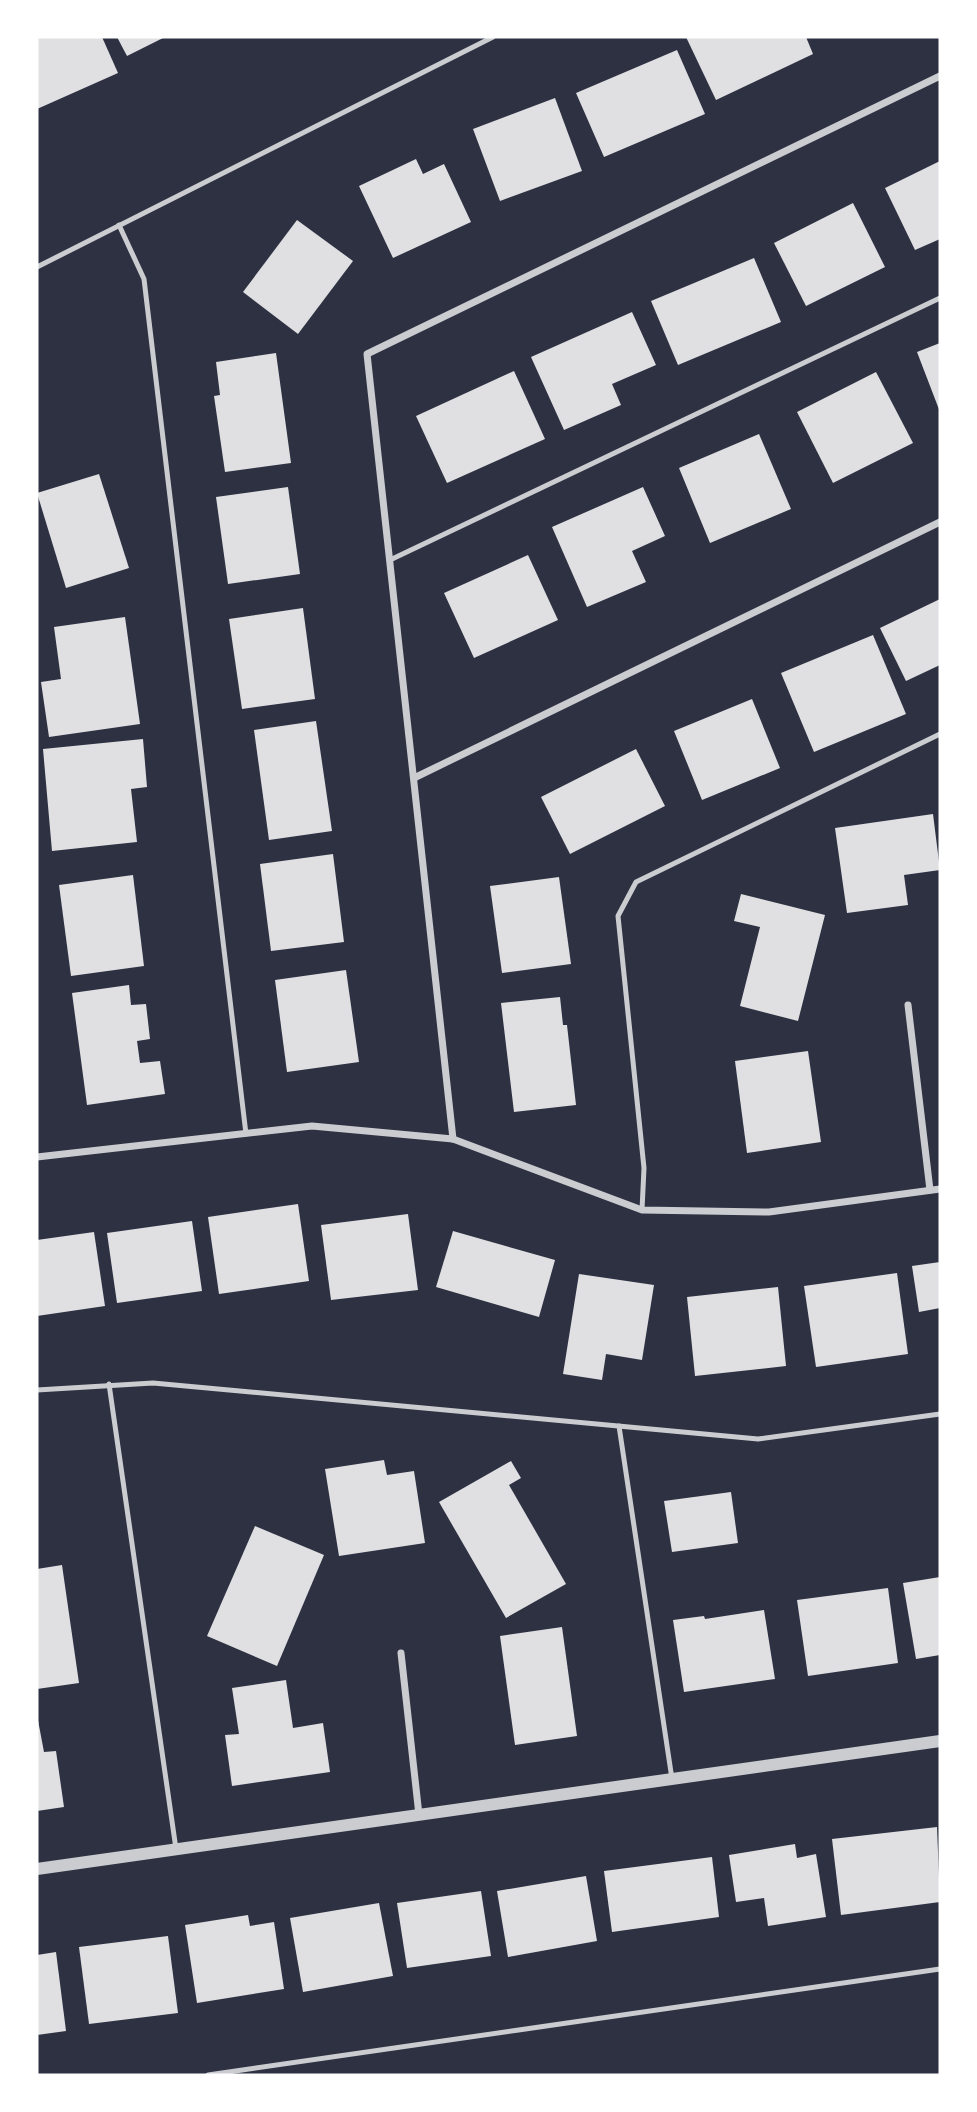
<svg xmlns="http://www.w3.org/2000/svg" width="977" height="2112" font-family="Ubuntu,sans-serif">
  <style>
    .building { fill: #e0e0e3 }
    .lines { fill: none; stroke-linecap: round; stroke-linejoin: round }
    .service { stroke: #caccd0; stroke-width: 5 }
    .minor { stroke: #caccd0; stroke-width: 7 }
    .tertiary { stroke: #caccd0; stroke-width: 12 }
  </style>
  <rect width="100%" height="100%" fill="#2d3142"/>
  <g class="building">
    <polygon points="37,37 102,37 118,73 37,109"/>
    <polygon points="117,37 165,37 127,56"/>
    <polygon points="686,37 806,37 813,54 716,100"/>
    <polygon points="677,50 705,114 604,157 576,93"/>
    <polygon points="555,98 582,171 500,201 473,129"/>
    <polygon points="416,159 423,174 444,164 471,222 393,258 359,186"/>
    <polygon points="940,161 940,239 915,250 885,188"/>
    <polygon points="853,203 885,267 806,306 774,243"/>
    <polygon points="297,220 353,261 298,334 243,292"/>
    <polygon points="754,258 781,322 678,365 651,301"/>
    <polygon points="632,312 656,365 612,384 621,405 564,430 531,357"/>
    <polygon points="940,343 940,412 917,352"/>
    <polygon points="276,353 291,463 225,472 214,396 220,395 216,362"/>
    <polygon points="514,371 545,439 447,483 416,416"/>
    <polygon points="876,372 913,443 833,483 797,412"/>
    <polygon points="759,434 791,509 710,543 679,468"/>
    <polygon points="99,474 129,568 66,588 37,493"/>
    <polygon points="288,487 300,574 228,584 216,497"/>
    <polygon points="643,487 665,536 632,551 646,582 587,607 552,527"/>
    <polygon points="528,555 558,620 474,658 444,593"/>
    <polygon points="940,599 940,665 906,681 880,628"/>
    <polygon points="303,608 315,699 242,709 229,619"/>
    <polygon points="125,617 140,724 49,737 41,682 61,679 54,627"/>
    <polygon points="873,635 906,714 814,752 781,673"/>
    <polygon points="752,699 780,768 702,800 674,731"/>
    <polygon points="316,721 332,831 269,840 254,730"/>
    <polygon points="143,739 147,787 131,789 137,842 52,851 43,749"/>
    <polygon points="636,749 665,806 570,854 541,797"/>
    <polygon points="933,814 940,870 904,875 908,905 847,913 835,828"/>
    <polygon points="333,854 344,942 271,951 260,864"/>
    <polygon points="133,875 144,966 71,976 59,885"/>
    <polygon points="559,877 571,964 502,973 490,886"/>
    <polygon points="741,894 825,915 798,1021 740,1006 760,927 734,921"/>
    <polygon points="346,970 359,1062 287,1072 275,980"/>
    <polygon points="129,985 131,1005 146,1004 150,1039 137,1041 140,1063 160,1061 165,1094 87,1105 72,993"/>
    <polygon points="560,997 563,1025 567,1025 576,1105 514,1112 501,1003"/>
    <polygon points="808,1051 821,1142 747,1153 735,1061"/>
    <polygon points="298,1204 309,1281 219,1294 208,1217"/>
    <polygon points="408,1214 418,1290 331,1300 321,1225"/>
    <polygon points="192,1221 202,1291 117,1303 107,1233"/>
    <polygon points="453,1231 555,1260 539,1317 436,1287"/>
    <polygon points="94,1232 105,1306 37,1316 37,1240"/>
    <polygon points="940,1262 940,1308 919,1312 912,1266"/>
    <polygon points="897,1273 908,1354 816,1367 804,1286"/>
    <polygon points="579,1274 654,1285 642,1360 606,1354 602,1380 563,1374"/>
    <polygon points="778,1287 786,1366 695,1376 687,1297"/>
    <polygon points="384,1460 387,1475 414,1471 425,1543 339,1556 325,1469"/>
    <polygon points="511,1461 521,1478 509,1485 566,1584 506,1618 439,1502"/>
    <polygon points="731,1492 738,1543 672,1552 664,1501"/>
    <polygon points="255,1526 324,1555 277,1666 207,1636"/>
    <polygon points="62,1565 79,1683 37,1689 37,1569"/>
    <polygon points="940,1577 940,1655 916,1659 903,1583"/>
    <polygon points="888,1588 898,1663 808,1676 797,1600"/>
    <polygon points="764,1610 775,1679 684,1692 673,1620 704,1616 705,1619"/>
    <polygon points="562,1627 577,1736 515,1745 500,1636"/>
    <polygon points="286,1680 293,1728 323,1723 330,1772 232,1786 225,1735 239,1734 232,1688"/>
    <polygon points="37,1715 44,1752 56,1751 64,1807 37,1811"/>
    <polygon points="937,1827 940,1902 841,1915 832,1839"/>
    <polygon points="795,1844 797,1858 816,1854 826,1917 768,1926 764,1898 736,1902 729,1855"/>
    <polygon points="712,1857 719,1917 612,1932 604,1871"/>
    <polygon points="586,1876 597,1941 508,1957 497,1891"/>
    <polygon points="481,1891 491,1956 407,1968 397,1903"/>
    <polygon points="379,1903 393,1976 303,1992 290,1918"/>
    <polygon points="248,1915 250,1926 274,1922 284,1989 197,2003 185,1925"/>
    <polygon points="168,1936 178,2013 89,2024 79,1947"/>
    <polygon points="56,1952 66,2031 37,2035 37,1955"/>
  </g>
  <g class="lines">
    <g class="service">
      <polyline points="119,225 144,279 246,1134"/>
      <polyline points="37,267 493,37"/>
      <polyline points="390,560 940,298"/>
      <polyline points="642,1210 644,1168 618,916 636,882 940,734"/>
      <polyline points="109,1384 176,1849"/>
      <polyline points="37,1390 153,1383 758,1439 940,1414"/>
      <polyline points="619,1426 672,1779"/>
      <polyline points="208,2075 940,1969"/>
    </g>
    <g class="minor">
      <polyline points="414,778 940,522"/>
      <polyline points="908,1005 930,1190"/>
      <polyline points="453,1139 367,354 940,76"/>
      <polyline points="37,1157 312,1126 453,1139 642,1210 769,1212 940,1189"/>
      <polyline points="401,1653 419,1815"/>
    </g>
    <polyline class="tertiary" points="37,1869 940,1741"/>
  </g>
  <rect width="977" height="2112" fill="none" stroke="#ffffff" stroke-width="77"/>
</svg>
